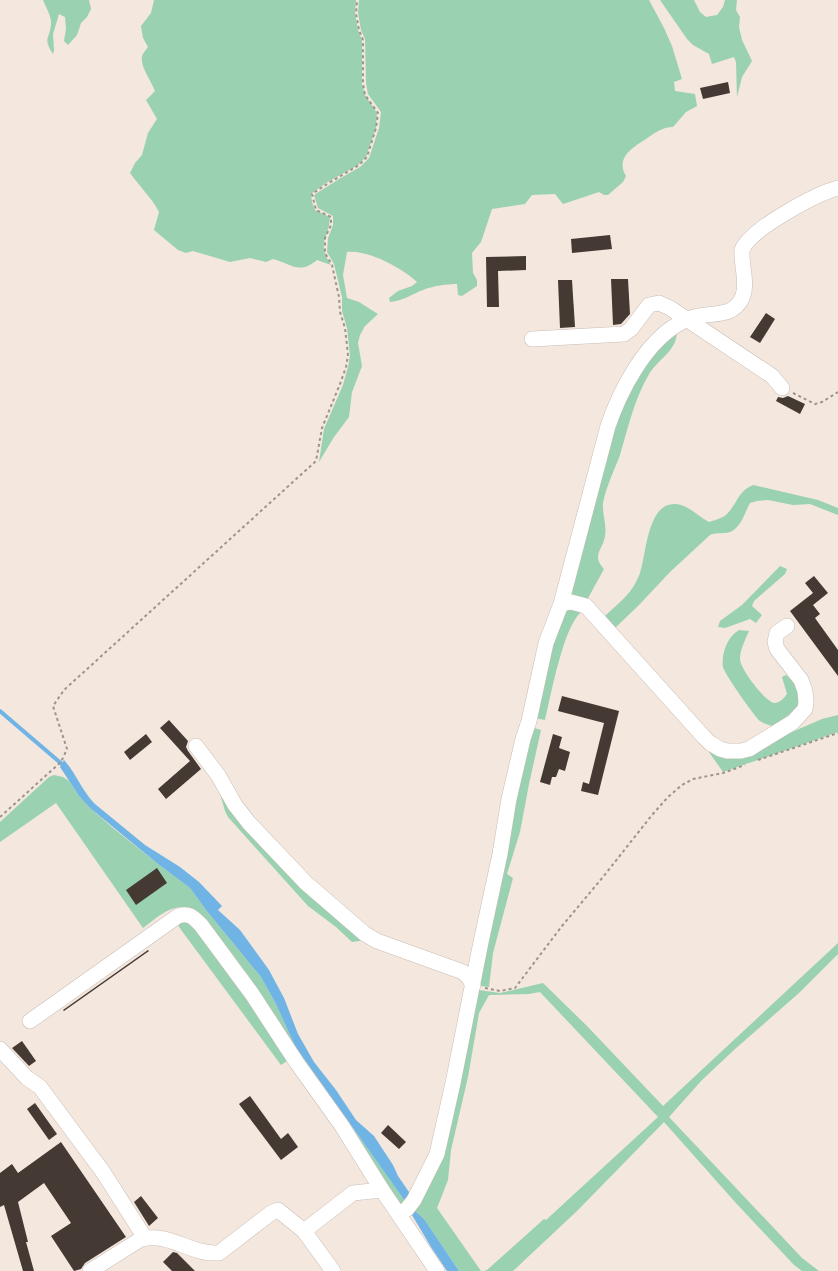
<svg xmlns="http://www.w3.org/2000/svg" width="838" height="1271" font-family="'Source Serif 4',serif">
  <style>
    .green { fill: #99d1b1 }
    .water { fill: #70b3e5 }
    .lines { fill: none; stroke-linecap: round; stroke-linejoin: round }
    .stream { stroke: #70b3e5; stroke-width: 4 }
    .building { fill: #443a33 }
    .minor-casing { stroke: #c9bdb5; stroke-width: 16 }
    .path { stroke: #9d948e; stroke-width: 2; stroke-dasharray: 3 3; stroke-linecap: butt }
    .minor { stroke: #fff; stroke-width: 15 }
  </style>
  <rect width="100%" height="100%" fill="#f3e7de"/>
  <g class="green">
    <path d="M43,0H89L91,9L87,17L81,23L77,35L68,45L64,41L66,29L65,17L59,14L53,34L54,50L53,54C43,38 49,40 51,25C52,16 46,8 43,0Z"/>
    <path d="M154,0H356L355,14L358,30L362,40V84L365,95L377,113L376,128L366,157L358,165L326,183L311,194L312,202L315,210L330,217C329,240 316,241 331,265L317,260C299,275 292,264 273,259L266,262L250,258L230,262L193,251L186,253L178,250L154,230L159,212C152,198 139,186 130,173L135,163L142,155L148,133L157,119L146,100L155,91C151,80 140,67 142,56C143,53 146,50 148,47L143,38L141,26L151,13Z"/>
    <path d="M359,0H649L664,28L672,46L682,79L674,82L675,91L695,94L697,106L686,112L673,127C662,127 655,133 646,139C633,147 615,158 626,176L623,182L608,195H604L599,192L563,204L555,194L532,195L525,204L492,209L481,242L472,253L473,273L477,280V286L462,296L458,295L457,284C447,284 432,286 423,290C412,294 403,301 390,302L389,298L398,291L412,286L417,282C402,268 367,249 347,252L343,275L347,298L359,302L378,314L365,326L360,335L358,343L362,366L352,392L349,417L334,437L319,462L324,429L343,385L348,367L350,355L347,328L342,311V297L334,264L327,252L328,238L333,225V216L318,208L314,195L339,179L360,167L369,158L379,128L381,112L368,94L366,83L365,39L361,30L358,13Z"/>
    <polygon points="660,0 694,0 700,12 706,17 717,15 723,7 725,0 737,0 736,10 740,17 739,27 742,40 752,61 742,77 737,97 736,62 734,57 712,64 709,54 693,45 687,39"/>
    <path d="M677,331C677,352 657,359 648,376C634,400 628,428 620,455C614,471 606,487 603,503C602,514 607,525 605,536C603,550 591,555 604,569L587,600L572,597L569,593L616,414L644,363Z"/>
    <path d="M753,485L818,500L838,508V515L810,504L793,505L768,500L757,501L750,503C745,512 741,528 730,532C725,534 717,532 710,535L670,572L639,605L615,628L605,616C621,601 632,594 640,573C647,553 647,496 681,505C691,508 699,517 709,522C715,520 723,518 727,514C737,504 738,491 753,485Z"/>
    <polygon points="780,566 787,569 785,574 754,601 752,606 762,615 756,623 750,619 725,628 718,627 720,621 742,605"/>
    <path d="M572,607L581,612C563,628 551,695 545,720L535,718L555,635L565,610Z"/>
    <path d="M739,630L749,631C745,640 740,650 740,659C740,669 766,703 775,703C781,702 784,698 787,694L782,677L786,675C790,679 796,684 799,690C806,707 784,718 773,726C769,725 763,723 760,721C754,716 724,673 723,667C721,653 728,636 739,630Z"/>
    <polygon points="838,715 838,732 723,772 700,739 755,748 822,719"/>
    <polygon points="531,727 541,730 529,784 520,832 507,874 513,878 493,953 489,987 481,986 477,983"/>
    <path d="M54,775L63,777L69,781L79,796L90,808L113,828L158,864L190,888L206,910L261,977L276,1004L295,1046L407,1204L400,1206L190,908C171,903 157,918 143,928L56,803L0,842V822L49,777Z"/>
    <polygon points="223,786 366,940 352,942 336,927 308,906 228,817 225,811 219,790"/>
    <polygon points="190,920 276,1037 287,1061 281,1065 179,927 178,922"/>
    <polygon points="838,943 838,954 799,993 735,1049 702,1080 669,1117 802,1258 819,1271 802,1271 794,1265 735,1202 664,1122 577,1211 513,1271 484,1271 487,1270 544,1219 546,1220 658,1117 540,992 529,994 489,995 479,1013 468,1077 451,1150 448,1180 437,1208 481,1271 459,1271 424,1219 415,1211 426,1192 475,994 479,990 500,993 543,983 587,1026 663,1106"/>
  </g>
  <g class="water">
    <path d="M64,760C76,773 82,791 95,804L145,845L180,867L199,882L222,906L218,910L240,930L269,970L284,998L298,1034L314,1062L336,1090L356,1120L374,1136L393,1165L398,1176L411,1195L407,1204L295,1046L276,1004L261,977L206,910L190,888L158,864L90,808L79,796L60,767Z"/>
    <polygon points="415,1211 424,1219 459,1271 447,1271 431,1247 412,1215"/>
  </g>
  <g class="lines">
    <polyline class="stream" points="0,711 63,765"/>
  </g>
  <g class="building">
    <polygon points="728,82 730,93 703,99 700,88"/>
    <polygon points="610,235 612,249 572,253 571,239"/>
    <polygon points="526,256 526,270 498,271 499,307 487,307 486,257"/>
    <polygon points="611,279 628,279 630,314 621,324 613,325"/>
    <polygon points="558,280 572,280 575,327 560,328"/>
    <polygon points="766,313 775,319 760,343 750,337"/>
    <polygon points="788,396 805,404 800,414 776,401 778,397 783,398"/>
    <polygon points="814,576 828,593 813,605 820,614 815,618 838,650 838,676 790,611 813,593 805,583"/>
    <polygon points="562,696 619,711 598,795 581,791 583,782 589,784 604,723 558,711"/>
    <polygon points="169,720 188,741 186,747 188,751 201,769 166,799 158,789 190,761 160,728"/>
    <polygon points="146,734 152,742 130,760 124,752"/>
    <polygon points="553,734 562,737 559,748 570,752 565,771 559,769 556,777 552,777 550,785 540,782"/>
    <polygon points="157,868 167,883 136,905 126,890"/>
    <polygon points="148,950 149,951 64,1011 63,1010"/>
    <polygon points="22,1041 36,1061 29,1066 12,1048"/>
    <polygon points="250,1096 281,1139 288,1133 298,1147 281,1160 239,1104"/>
    <polygon points="35,1103 57,1134 49,1140 27,1109"/>
    <polygon points="388,1125 406,1142 399,1149 381,1133"/>
    <polygon points="61,1142 126,1237 85,1263 81,1269 74,1271 51,1236 71,1223 44,1183 18,1202 28,1242 26,1242 34,1271 23,1271 4,1205 0,1207 0,1173 12,1164 18,1173"/>
    <polygon points="141,1196 158,1218 149,1226 134,1202"/>
    <polygon points="173,1252 177,1253 195,1271 172,1271 163,1262"/>
  </g>
  <g class="lines">
    <g class="minor-casing">
      <g id="minor">
        <polyline points="532,339 624,334 631,329 649,305 659,303 670,308 772,376 782,388"/>
        <polyline points="561,604 571,602 586,606 703,736 710,743 720,749 727,751 741,751 749,749 793,722 805,709 806,702 805,691 801,680 777,649 775,642 777,633 787,626"/>
        <polyline points="196,746 218,775 235,805 249,823 306,883 365,934 377,941 463,972 469,978 473,985"/>
        <path d="M30,1021L178,916C189,912 194,918 201,925L252,994L297,1063L342,1126L382,1190L437,1271"/>
        <polyline points="0,1049 27,1078 40,1087 103,1172 145,1238"/>
        <path d="M399,1214L407,1209L414,1200L437,1154L453,1083L481,942L500,854L509,799L523,739L529,721L546,643L561,604L608,426C620,391 644,344 678,324C685,320 692,317 699,316C714,313 733,316 741,300C749,286 741,266 742,250C750,229 816,194 838,188"/>
        <polyline points="304,1231 353,1193 382,1190"/>
        <path d="M90,1271L141,1239C170,1232 191,1255 219,1253L271,1213L278,1210L304,1231L333,1271"/>
      </g>
    </g>
    <g class="path">
      <polyline points="793,393 815,404 822,402 838,392"/>
      <polyline points="758,760 838,733"/>
      <polyline points="0,817 61,762 67,749 53,706 64,690 316,461 322,428 340,384 346,367 348,355 345,328 340,312 339,297 335,279 332,265 325,253 325,238 331,225 331,217 316,210 312,194 327,184 359,165 367,157 376,128 378,113 365,95 363,84 363,40 359,30 356,14 357,0"/>
      <polyline points="485,988 500,991 515,988 562,926 603,877 652,815 668,797 682,785 693,779 723,773 745,765"/>
    </g>
    <use href="#minor" class="minor"/>
  </g>
</svg>
